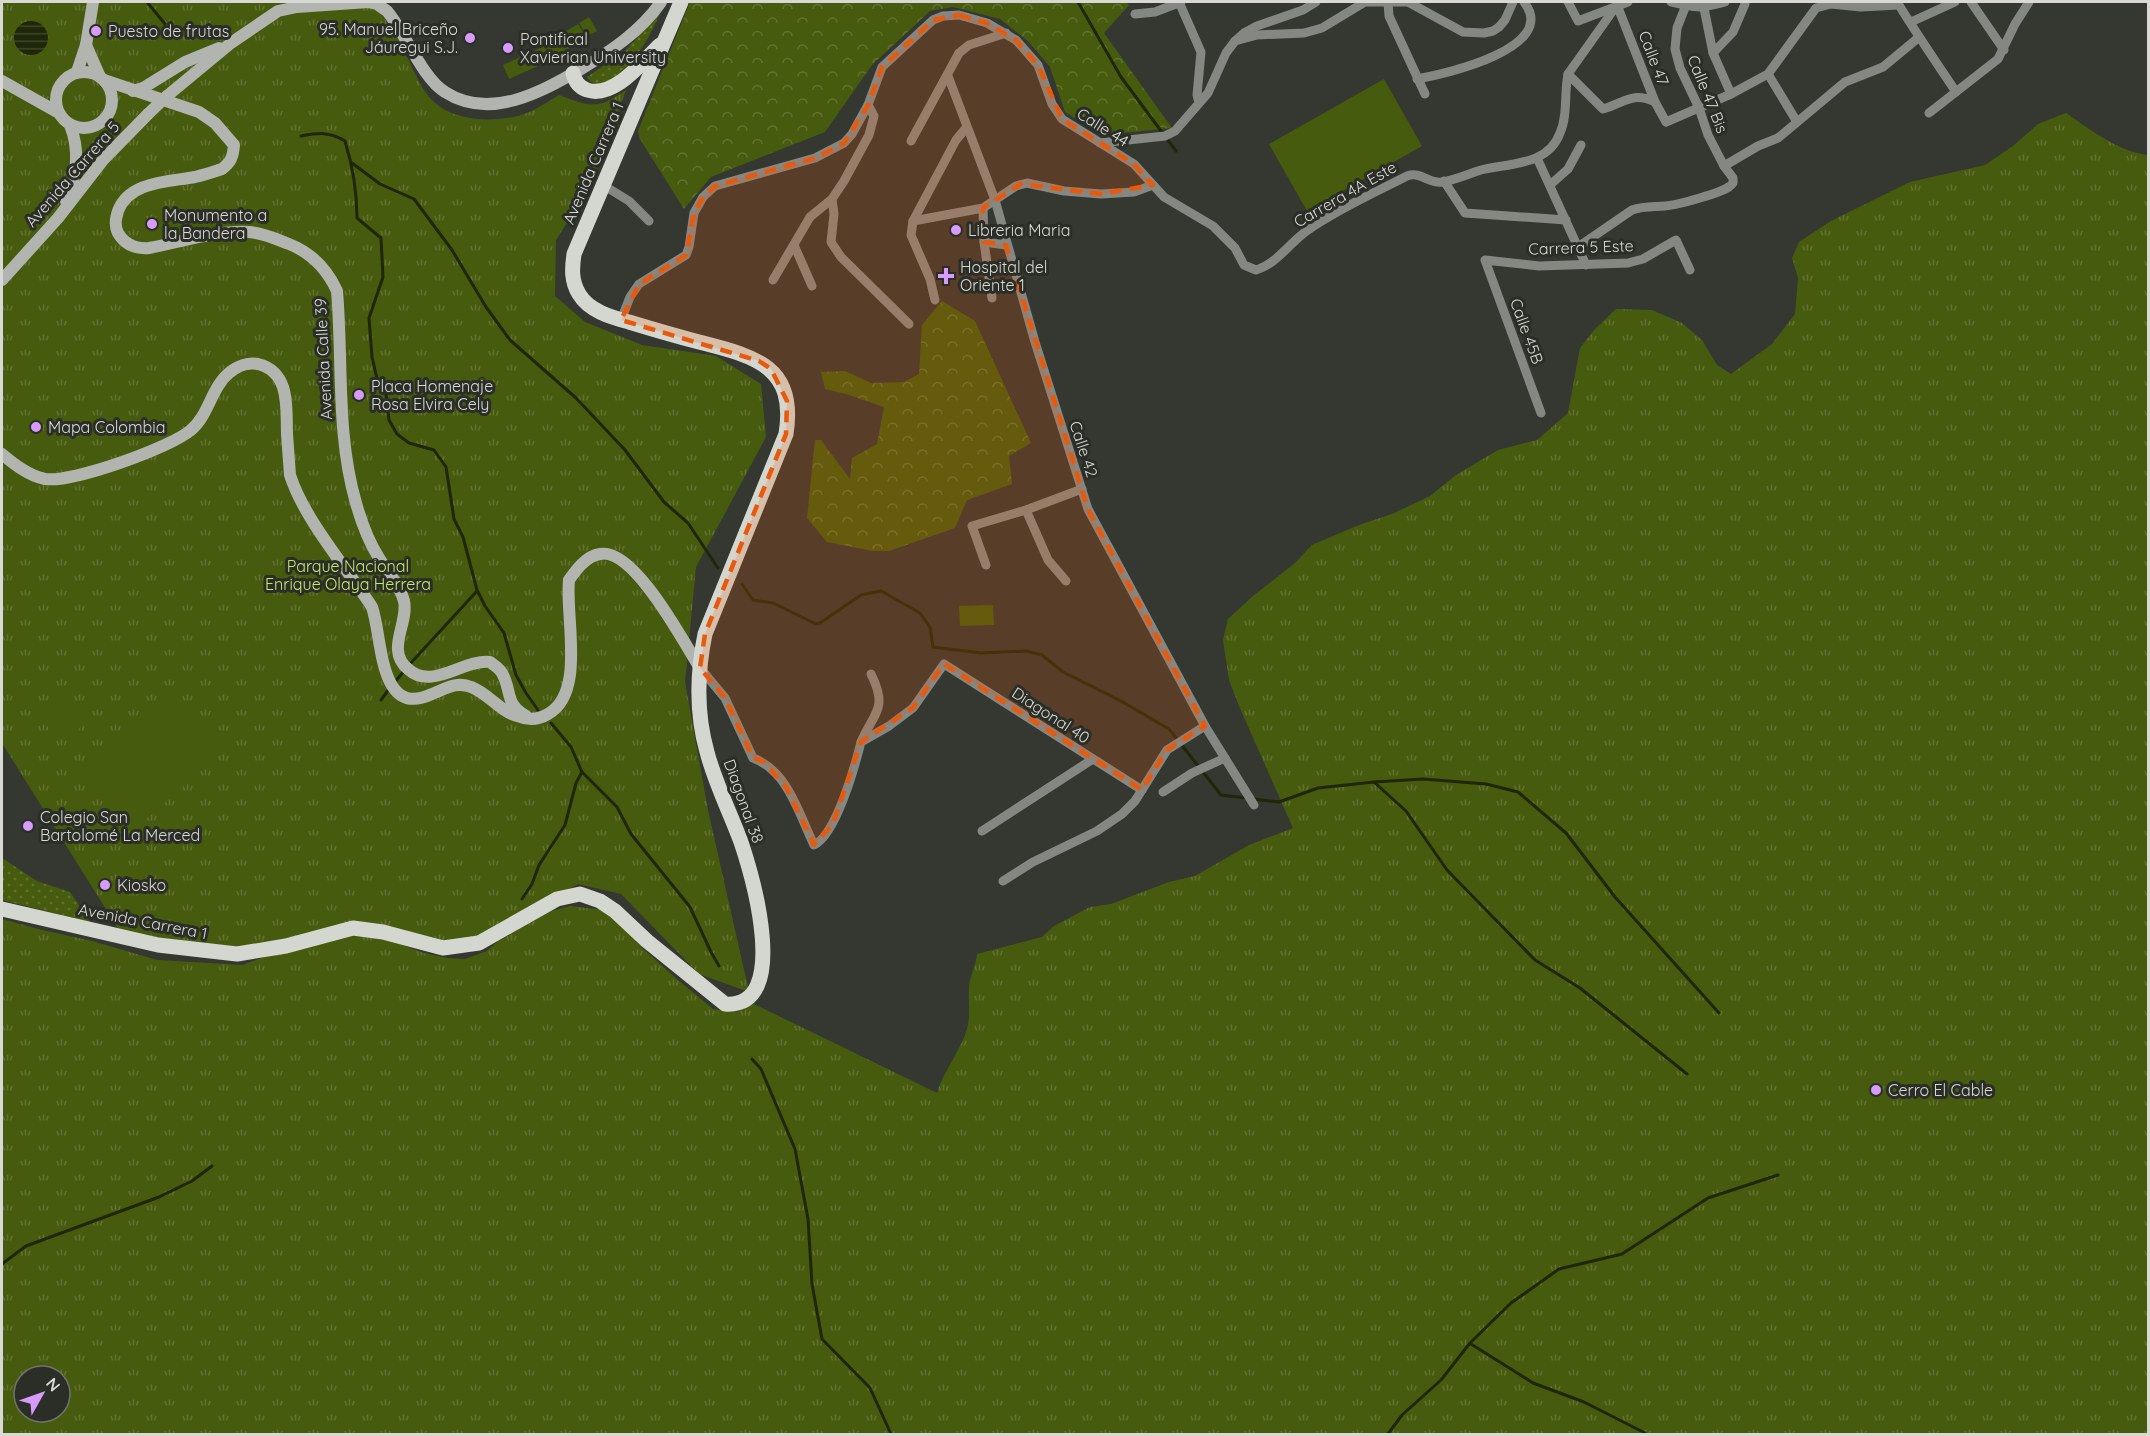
<svg xmlns="http://www.w3.org/2000/svg" width="2150" height="1436" font-family="Quicksand,sans-serif">
  <style>
    .grass { fill: url(#grass-dots) }
    .forest { fill: url(#forest-crowns) }
    .park { fill: url(#park-tufts); fill-rule: evenodd }
    .garden { fill: #475b0e }
    .water { fill: url(#water-rules) }
    .lines { fill: none; stroke-linecap: round; stroke-linejoin: round }
    .stream { stroke: #1e2708; stroke-width: 3 }
    .street { stroke: #858783; stroke-width: 9 }
    .secondary { stroke: #b2b4af; stroke-width: 12 }
    .primary { stroke: #d4d7d0; stroke-width: 15 }
    .secondary-bridge { stroke: #b2b4af; stroke-width: 12 }
    .marked { fill: #e8590c; fill-opacity: 0.2; stroke: #e8590c; stroke-width: 4.5; stroke-dasharray: 12 8; stroke-linejoin: round }
    .poi-dot { fill: #d79bf9; stroke: #2b2d27; stroke-width: 2 }
    .labels { text-anchor: middle; stroke-width: 6; stroke-linejoin: round; paint-order: stroke }
    .poi-label { font-size: 16px; fill: #d8d9d5; stroke: #2b2d27; text-anchor: start }
    .street-label { font-size: 16px; fill: #d8d9d5; stroke: #2b2d27 }
    .park-label { font-size: 16px; fill: #c3e86b; stroke: #2b2d27 }
  </style>
  <defs>
    <pattern id="grass-dots" width="8" height="8" patternUnits="userSpaceOnUse" patternTransform="scale(1.5)"><rect width="8" height="8" fill="#475b0e"/><path d="M2 2h.1M6 6h.1" fill="none" stroke="#617230" stroke-width="1.8" stroke-linecap="round"/></pattern>
    <pattern id="forest-crowns" width="20" height="18" patternUnits="userSpaceOnUse" patternTransform="scale(1.5)"><rect width="20" height="18" fill="#475b0e"/><path d="M2 6a3 3 0 1 1 6 0M12 15a3 3 0 1 1 6 0" fill="none" stroke="#617230"/></pattern>
    <pattern id="park-tufts" width="24" height="20" patternUnits="userSpaceOnUse" patternTransform="scale(1.5)"><rect width="24" height="20" fill="#475b0e"/><path d="M3 7l-1-3M5 7V3M7 7l1-3M15 17l-1-3M17 17v-4M19 17l1-3" fill="none" stroke="#617230"/></pattern>
    <pattern id="water-rules" width="6" height="5" patternUnits="userSpaceOnUse" patternTransform="scale(1.5)"><rect width="6" height="5" fill="#1e2708"/><path d="M0 2.5h6" fill="none" stroke="#3e462b"/></pattern>
  </defs>
  <rect width="100%" height="100%" fill="#353731"/>
  <g class="grass">
    <path d="M661,11C647,44 635,62 606,85C598,84 591,85 587,77L625,51Z"/>
    <polygon points="2,858 37,881 70,892 90,922 2,900"/>
  </g>
  <g class="forest">
    <polygon points="690,2 1126,2 1129,5 1104,33 1172,128 1103,135 1065,112 1050,67 1028,41 1000,19 953,7 930,11 872,65 825,132 711,177 684,209 640,139 638,131"/>
    <polygon points="942,301 975,321 1031,443 1009,456 1012,484 967,500 955,528 889,551 873,551 827,542 807,518 815,440 821,440 850,479 852,458 877,444 884,407 846,394 825,389 821,372 845,371 871,383 904,382 919,374 922,325"/>
  </g>
  <g class="park">
    <path d="M2,2H371C375,9 380,12 385,19C390,26 395,34 400,42C411,62 418,87 434,102C456,122 491,122 518,116C533,112 546,103 559,95C590,107 598,110 626,90L588,190L556,240L555,296L585,322L642,345L716,356L761,384L766,437L696,567L685,682L708,810L749,992L699,974L621,894L578,884L495,929L466,941L438,943L384,927L289,944L189,949L119,930L2,743Z"/>
    <path d="M2066,113C2091,130 2119,152 2148,155V1434H2V919L42,930L92,941L157,960L243,965L299,943L350,932L395,942L424,953L448,958L465,959L487,951L497,942L551,911L570,906L603,910L618,921L641,947L678,980L713,1009L736,1012L754,1004L937,1093C944,1070 960,1052 967,1029C971,1015 968,1001 969,986C970,976 976,965 977,954L1042,937L1054,926L1090,907L1111,904L1169,882L1195,876L1249,845L1293,828L1239,706L1229,680L1223,640L1228,619L1253,596L1295,563L1312,545L1359,525L1392,514L1430,496L1456,475L1498,450L1537,440L1568,413L1580,348L1594,330L1616,309L1652,310L1682,323L1702,340L1717,365L1731,374L1772,344L1795,314L1798,278L1792,258L1799,242L1831,221L1910,182L1985,165L2013,146L2038,124ZM24,1376H60V1412H24Z"/>
  </g>
  <g class="garden">
    <polygon points="589,17 597,31 587,36 579,23"/>
    <polygon points="578,24 587,38 553,58 544,44"/>
    <polygon points="544,46 551,60 539,65 532,52"/>
    <polygon points="531,52 538,66 509,79 503,65"/>
    <polygon points="1384,79 1422,146 1307,211 1269,144"/>
    <polygon points="993,605 994,625 960,626 959,606"/>
    <polygon points="175,691 226,749 132,831 81,772"/>
    <circle cx="64" cy="719" r="18"/>
  </g>
  <circle class="water" cx="31" cy="38" r="17"/>
  <g class="lines">
    <g class="stream">
      <polyline points="147,2 165,24"/>
      <polyline points="1078,2 1121,77 1176,151"/>
      <path d="M301,136C318,133 329,131 345,141C353,167 357,191 357,218L381,238L383,277L369,318L372,357L378,383L386,394L389,420L397,434L409,443L434,450L446,467L454,519L463,537L477,590L485,606L504,633L516,675L526,693L538,710"/>
      <polyline points="352,163 380,184 414,199 452,250 486,307 510,340 576,398 625,450 664,502 688,523 718,568"/>
      <polyline points="742,584 753,600 773,603 816,624 820,623 861,595 881,591 920,613 930,627 933,647 981,653 1026,651 1042,655 1063,672 1121,701 1169,729 1221,795 1246,798"/>
      <polyline points="409,665 477,591"/>
      <polyline points="395,682 404,671"/>
      <polyline points="381,700 389,689"/>
      <polyline points="551,723 571,747 582,772 617,807 631,834 690,907 711,952 719,966"/>
      <polyline points="1374,782 1423,779 1486,784 1518,792 1566,833 1615,897 1719,1013"/>
      <polyline points="1253,799 1279,802 1318,788 1374,782 1406,811 1447,870 1535,960 1580,988 1687,1074"/>
      <polyline points="522,899 532,884 539,865 565,825 576,783 582,772"/>
      <polyline points="752,1059 761,1069 795,1149 808,1219 812,1284 822,1339 870,1388 891,1434"/>
      <polyline points="2,1264 26,1246 159,1197 192,1181 212,1166"/>
      <polyline points="1471,1344 1533,1383 1584,1402 1645,1433"/>
      <polyline points="1388,1434 1402,1415 1441,1380 1470,1343 1511,1303 1559,1269 1622,1254 1708,1198 1778,1175"/>
    </g>
    <g class="street">
      <polyline points="1179,2 1201,52 1197,95 1199,103"/>
      <polyline points="1388,2 1389,16 1425,94"/>
      <polyline points="1568,2 1578,21 1628,2"/>
      <path d="M1671,2C1695,8 1701,9 1725,2"/>
      <polyline points="1701,2 1704,8 1713,53 1731,94"/>
      <path d="M1897,2C1916,33 1936,62 1956,92"/>
      <polyline points="1971,2 2004,50"/>
      <polyline points="1617,5 1655,102 1666,122 1731,94 1768,74 1816,8 1831,4 1861,7 1899,5"/>
      <polyline points="1135,14 1155,12 1181,2"/>
      <polyline points="1911,22 1955,2"/>
      <polyline points="1235,41 1257,35 1304,33 1322,28 1365,2 1408,2 1463,32 1484,33 1493,31 1499,27 1505,20 1513,2"/>
      <polyline points="1713,53 1733,32 1745,4"/>
      <path d="M1568,74L1603,109C1624,103 1633,91 1655,102"/>
      <polyline points="1768,74 1797,122"/>
      <polyline points="948,76 995,200 1035,342 1088,509 1205,726 1254,805"/>
      <path d="M1417,79C1445,74 1560,48 1524,2"/>
      <polyline points="1929,113 1998,59 2015,24 2029,2"/>
      <polyline points="911,141 959,53 969,45 1006,33"/>
      <polyline points="1100,143 1165,136 1175,131 1208,93 1226,53 1235,41 1244,33 1257,26 1303,10 1316,2"/>
      <polyline points="1537,158 1586,265"/>
      <polyline points="1724,166 1758,146 1778,138 1845,82 1883,67 1918,38"/>
      <polyline points="1444,181 1465,213 1566,220"/>
      <polyline points="603,185 629,201 649,221"/>
      <polyline points="1550,185 1568,169 1581,145"/>
      <polyline points="832,199 834,214 831,242 841,257 909,324"/>
      <polyline points="983,208 984,242 992,298"/>
      <polyline points="913,221 983,208 1016,186 1027,183 1064,191 1101,194 1134,192 1153,185"/>
      <polyline points="984,242 1006,245"/>
      <polyline points="794,245 812,286"/>
      <path d="M1578,247L1632,210C1644,206 1653,207 1665,206C1677,205 1722,193 1730,186C1734,183 1733,183 1733,178L1724,166L1708,135L1699,108L1680,68L1675,49L1677,28L1686,5"/>
      <polyline points="773,280 810,217 832,199 844,181 869,135 874,116 868,105"/>
      <polyline points="935,300 930,279 911,235 913,221 956,140 966,128"/>
      <path d="M621,320L630,297L639,284L686,255L689,247L694,213L703,197L715,186L815,158L844,143L852,134L868,105L882,67L933,20L943,16L959,15L987,23L1016,40L1038,65L1052,104L1062,119L1134,164L1164,197L1213,226L1235,248L1244,265L1256,270C1277,264 1290,242 1308,230C1338,209 1374,193 1407,176C1421,171 1429,184 1442,182C1455,180 1468,174 1481,170C1509,163 1548,166 1560,133C1568,115 1564,93 1568,74L1617,5"/>
      <polyline points="1541,413 1485,260 1539,266 1628,263 1643,259 1676,240 1690,270"/>
      <polyline points="1026,510 1048,560 1066,581"/>
      <polyline points="986,565 972,526 1026,510 1082,489"/>
      <path d="M700,668L725,698L753,758C788,771 799,814 814,845C836,835 855,766 861,742L889,726L913,708L944,664L1142,790"/>
      <path d="M861,742C875,711 888,708 871,674"/>
      <polyline points="1163,792 1192,773 1225,758"/>
      <polyline points="982,831 1093,759"/>
      <polyline points="1003,881 1033,862 1097,831 1122,814 1135,801 1167,750 1205,726"/>
    </g>
    <g class="secondary">
      <polyline points="86,45 100,77"/>
      <circle cx="84" cy="100" r="28"/>
      <polyline points="77,72 86,45 93,2"/>
      <path d="M104,80L199,112L215,123L234,145C233,157 231,162 222,169C213,172 204,175 195,177C169,182 129,181 118,211C116,218 114,225 118,233C125,245 136,249 149,248C181,242 217,230 249,232C263,233 276,239 289,244C312,253 327,269 337,291C343,362 336,434 356,503C361,521 369,542 379,558C387,571 400,585 404,601C409,623 385,650 408,669C432,691 463,659 490,662C495,666 501,669 503,675C512,693 505,704 526,716"/>
      <polyline points="2,81 59,113"/>
      <polyline points="133,91 143,88 185,62 219,48"/>
      <path d="M167,96L231,43L278,11L297,7L368,2L377,4L387,11C405,32 422,78 445,92C490,121 541,92 581,69C611,51 641,31 661,2"/>
      <path d="M66,201C77,176 80,150 70,125"/>
      <polyline points="2,280 58,218 103,160 148,114"/>
      <path d="M2,454C14,464 29,476 45,479C72,483 170,448 191,430C209,415 211,388 229,373C237,366 248,362 258,364C291,372 286,409 287,434C288,448 289,461 290,475C304,519 346,567 372,607C383,639 378,719 432,694C445,689 457,681 471,687C488,693 499,711 517,716C527,720 538,720 548,714C586,693 565,617 569,580C576,570 586,556 600,554C634,547 684,643 700,668"/>
    </g>
    <g class="primary">
      <path d="M573,73C575,82 579,87 587,90C614,99 642,62 660,45"/>
      <path d="M2,909L158,945L237,954L286,946L353,928L383,932L443,948L479,943L557,899L580,894L600,901L615,911L647,941L725,1004C792,1009 752,875 741,842C730,812 715,783 707,752C696,713 697,673 705,634L786,434C797,365 753,356 699,342C676,336 652,329 629,322C611,317 589,311 579,294C571,281 572,268 574,254L681,2"/>
    </g>
    <polyline class="secondary-bridge" points="148,114 167,96"/>
  </g>
  <path class="marked" d="M959,15L987,23L1016,40L1038,65L1062,119L1134,164L1153,185L1101,194L1021,184L983,208L984,242L1006,245L1088,509L1205,726L1167,750L1142,790L944,664L913,708L861,742L833,824L814,845L786,787L764,762L753,758L725,698L700,668L705,634L786,434L787,401L771,369L759,361L621,320L639,284L686,255L694,213L703,197L715,186L815,158L844,143L868,105L882,67L933,20Z"/>
  <g class="poi-dot">
    <circle cx="96" cy="31" r="6"/>
    <circle cx="470" cy="38" r="6"/>
    <circle cx="508" cy="48" r="6"/>
    <circle cx="152" cy="224" r="6"/>
    <circle cx="956" cy="230" r="6"/>
    <path d="M943 267h6v6h6v6h-6v6h-6v-6h-6v-6h6z"/>
    <circle cx="359" cy="395" r="6"/>
    <circle cx="36" cy="427" r="6"/>
    <circle cx="28" cy="826" r="6"/>
    <circle cx="105" cy="885" r="6"/>
    <circle cx="1876" cy="1090" r="6"/>
  </g>
  <g class="labels">
    <g class="poi-label">
      <text x="458" y="35" text-anchor="end">95. Manuel Briceño<tspan x="458" dy="18">Jáuregui S.J.</tspan></text>
      <text x="108" y="37">Puesto de frutas</text>
      <text x="520" y="45">Pontifical<tspan x="520" dy="18">Xavierian University</tspan></text>
      <text x="164" y="221">Monumento a<tspan x="164" dy="18">la Bandera</tspan></text>
      <text x="968" y="236">Libreria Maria</text>
      <text x="960" y="273">Hospital del<tspan x="960" dy="18">Oriente 1</tspan></text>
      <text x="371" y="392">Placa Homenaje<tspan x="371" dy="18">Rosa Elvira Cely</tspan></text>
      <text x="48" y="433">Mapa Colombia</text>
      <text x="40" y="823">Colegio San<tspan x="40" dy="18">Bartolomé La Merced</tspan></text>
      <text x="117" y="891">Kiosko</text>
      <text x="1888" y="1096">Cerro El Cable</text>
    </g>
    <g class="street-label">
      <text transform="translate(1654 58) rotate(69)" y="6">Calle 47</text>
      <text transform="translate(1708 94) rotate(68)" y="6">Calle 47 Bis</text>
      <text transform="translate(1103 127) rotate(32)" y="6">Calle 44</text>
      <text transform="translate(593 163) rotate(-67)" y="6">Avenida Carrera 1</text>
      <text transform="translate(72 174) rotate(-49)" y="6">Avenida Carrera 5</text>
      <text transform="translate(1345 194) rotate(-30)" y="6">Carrera 4A Este</text>
      <text transform="translate(1581 247) rotate(-2)" y="6">Carrera 5 Este</text>
      <text transform="translate(1527 331) rotate(70)" y="6">Calle 45B</text>
      <text transform="translate(323 359) rotate(-93)" y="6">Avenida Calle 39</text>
      <text transform="translate(1084 449) rotate(72)" y="6">Calle 42</text>
      <text transform="translate(1051 715) rotate(33)" y="6">Diagonal 40</text>
      <text transform="translate(744 801) rotate(70)" y="6">Diagonal 38</text>
      <text transform="translate(143 921) rotate(11)" y="6">Avenida Carrera 1</text>
    </g>
    <g class="park-label">
      <text x="348" y="572">Parque Nacional<tspan x="348" dy="18">Enrique Olaya Herrera</tspan></text>
    </g>
  </g>
  <rect width="2150" height="1436" fill="none" stroke="#d8d9d5" stroke-width="6"/>
  <g transform="translate(42 1394) rotate(50)"><circle r="28" fill="#2b2d27" stroke="#70726d" stroke-width="1.5"/>
  <path d="M0-4.5L10 22L0 15L-10 22Z" fill="#d79bf9"/>
  <text y="-9" font-size="16" font-weight="bold" text-anchor="middle" fill="#d8d9d5">N</text>
  </g>
</svg>
